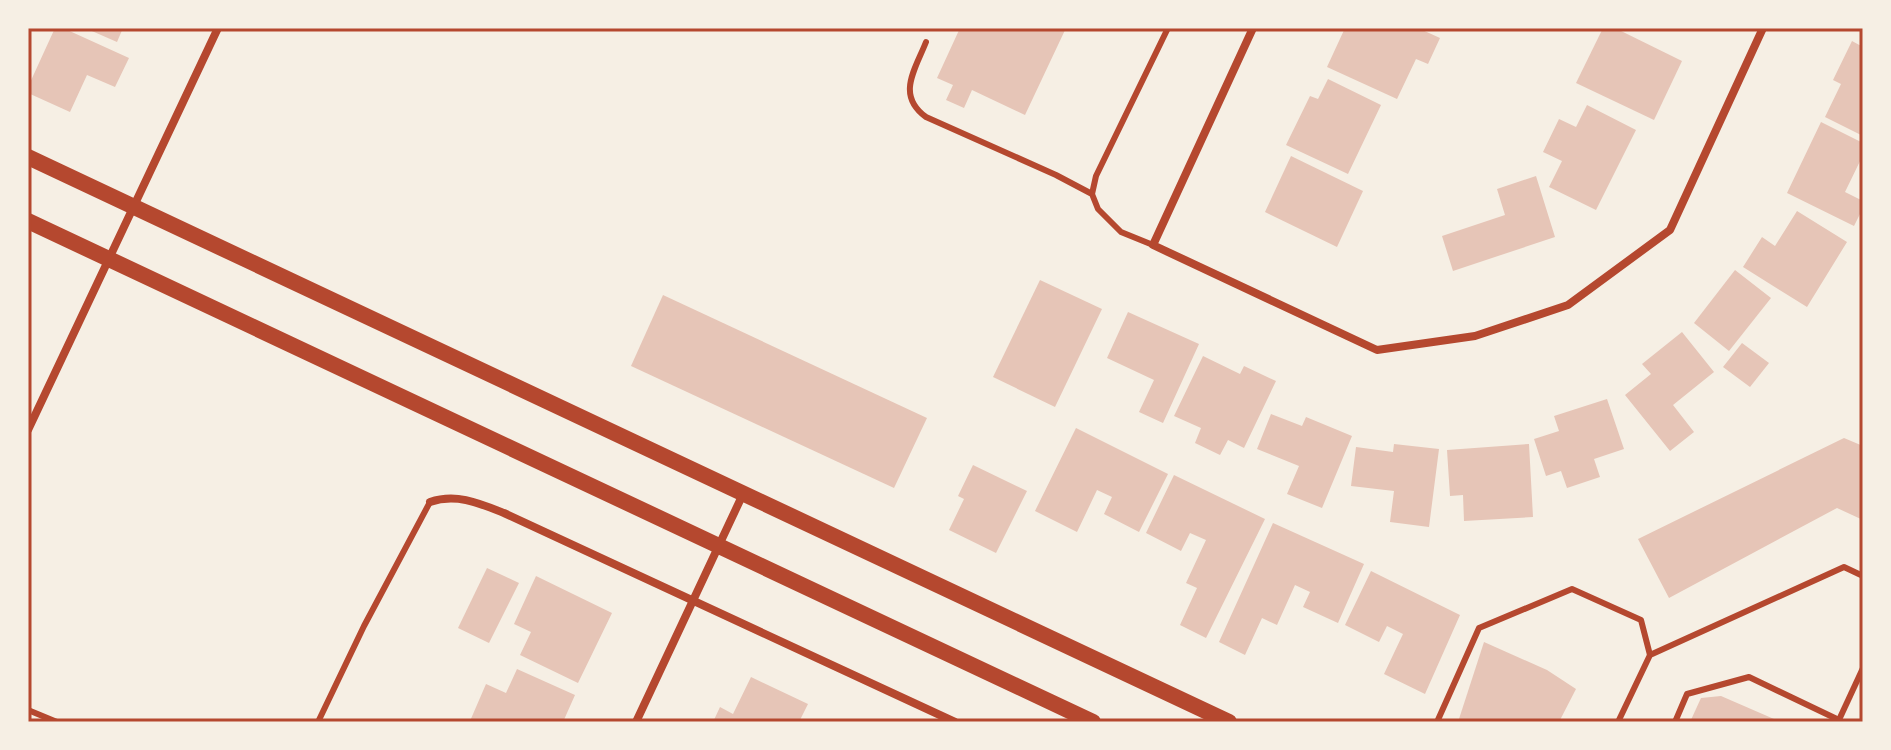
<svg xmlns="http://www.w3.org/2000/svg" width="1891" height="750" font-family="'Noto Sans',sans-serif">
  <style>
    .building { fill: #e6c5b7 }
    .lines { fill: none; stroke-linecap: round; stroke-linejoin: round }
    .service { stroke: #b5482f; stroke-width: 6 }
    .minor { stroke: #b5482f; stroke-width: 8 }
    .secondary { stroke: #b5482f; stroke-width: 16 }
    .neatline { fill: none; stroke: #b5482f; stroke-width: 3 }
  </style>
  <rect width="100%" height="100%" fill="#f6efe4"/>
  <g class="building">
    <polygon points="55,28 63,28 129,58 115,87 87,75 70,112 28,93 28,87"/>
    <polygon points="85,28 123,28 117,42"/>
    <polygon points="960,28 1066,28 1025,115 972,90 964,108 946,100 953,85 937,78"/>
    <polygon points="1345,28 1418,28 1440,38 1428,64 1416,59 1397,99 1327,67"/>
    <polygon points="1603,28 1615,28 1682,61 1654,120 1576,83"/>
    <polygon points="1852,41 1863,47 1863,136 1825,117 1841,84 1833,80"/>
    <polygon points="1328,79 1381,105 1348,174 1286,145 1310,96 1318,99"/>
    <polygon points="1587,105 1636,130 1596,210 1549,187 1562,161 1543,152 1559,119 1576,127"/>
    <polygon points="1821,122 1863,143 1863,155 1845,192 1863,201 1863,208 1854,226 1787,193"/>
    <polygon points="1291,156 1363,191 1337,247 1265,212"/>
    <polygon points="1536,176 1555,237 1453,271 1442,236 1505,215 1497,189"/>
    <polygon points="1797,211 1847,242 1807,307 1743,267 1762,237 1775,246"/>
    <polygon points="1735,270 1771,298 1729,351 1694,323"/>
    <polygon points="1040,280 1102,309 1055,407 993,377"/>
    <polygon points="663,295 927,418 894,488 631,366"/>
    <polygon points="1128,312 1199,344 1163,423 1139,412 1154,380 1107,358"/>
    <polygon points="1682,332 1714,372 1673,405 1694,432 1670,451 1625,395 1651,374 1642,364"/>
    <polygon points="1742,343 1769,363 1750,387 1723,367"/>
    <polygon points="1203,356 1240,374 1244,366 1276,381 1244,448 1228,440 1220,455 1195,443 1201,428 1174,416"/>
    <polygon points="1607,399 1624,449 1594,459 1600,477 1567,488 1561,471 1546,476 1534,439 1559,431 1554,416"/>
    <polygon points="1271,414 1302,426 1306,417 1352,436 1322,508 1287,494 1299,466 1257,449"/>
    <polygon points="1076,428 1168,474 1139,532 1104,514 1112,497 1097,490 1077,532 1035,511"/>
    <polygon points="1844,438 1863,446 1863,520 1837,508 1669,598 1638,539"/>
    <polygon points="1394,444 1439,449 1429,527 1390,522 1394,491 1351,486 1356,447 1393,452"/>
    <polygon points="1529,444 1533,517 1464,521 1463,495 1450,496 1447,450"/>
    <polygon points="973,465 1027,491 996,553 949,530 964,499 958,496"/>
    <polygon points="1174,475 1265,519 1206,638 1180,625 1197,588 1186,583 1206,540 1190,533 1181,551 1146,533"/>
    <polygon points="1273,523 1364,564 1338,623 1303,607 1310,592 1295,585 1277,625 1262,618 1245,655 1219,642"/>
    <polygon points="487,568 519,583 489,643 458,628"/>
    <polygon points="1371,571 1460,615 1425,694 1384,674 1403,634 1387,626 1379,642 1345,625"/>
    <polygon points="536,576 612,613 578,683 520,655 531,632 514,624"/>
    <polygon points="1484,642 1547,670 1576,689 1559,722 1458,722"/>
    <polygon points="517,669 575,695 563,722 548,719 547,722 470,721 486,684 506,693"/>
    <polygon points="751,677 808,704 799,722 713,722 720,707 733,714"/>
    <polygon points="1721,696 1774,719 1772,722 1690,722 1701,698"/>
  </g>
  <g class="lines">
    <g class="service">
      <path d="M926,42C915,70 896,95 926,117L1056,175L1092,194L1098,209L1121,232L1153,245"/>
      <polyline points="1092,194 1096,176 1168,28"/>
      <polyline points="28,710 57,722"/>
      <polyline points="318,722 364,626 430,502"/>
      <polyline points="1437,722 1479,628 1572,589 1641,620 1650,655"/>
      <polyline points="1618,722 1650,655 1844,567 1863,576"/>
      <polyline points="1675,722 1687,694 1749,677 1839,720"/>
      <polyline points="1838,722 1863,668"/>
    </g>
    <g class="minor">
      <polyline points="1253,28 1153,245 1377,350 1475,336 1568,305 1670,230 1763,28"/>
      <polyline points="28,430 218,28"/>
      <path d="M430,502C456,493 479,503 504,513L955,722"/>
      <polyline points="636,722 743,494"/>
    </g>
    <g class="secondary">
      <polyline points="28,157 1229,722"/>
      <polyline points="28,221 1093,722"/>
    </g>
  </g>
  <rect width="1891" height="750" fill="none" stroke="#f6efe4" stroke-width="60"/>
  <rect x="30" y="30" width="1831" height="690" class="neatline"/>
</svg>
